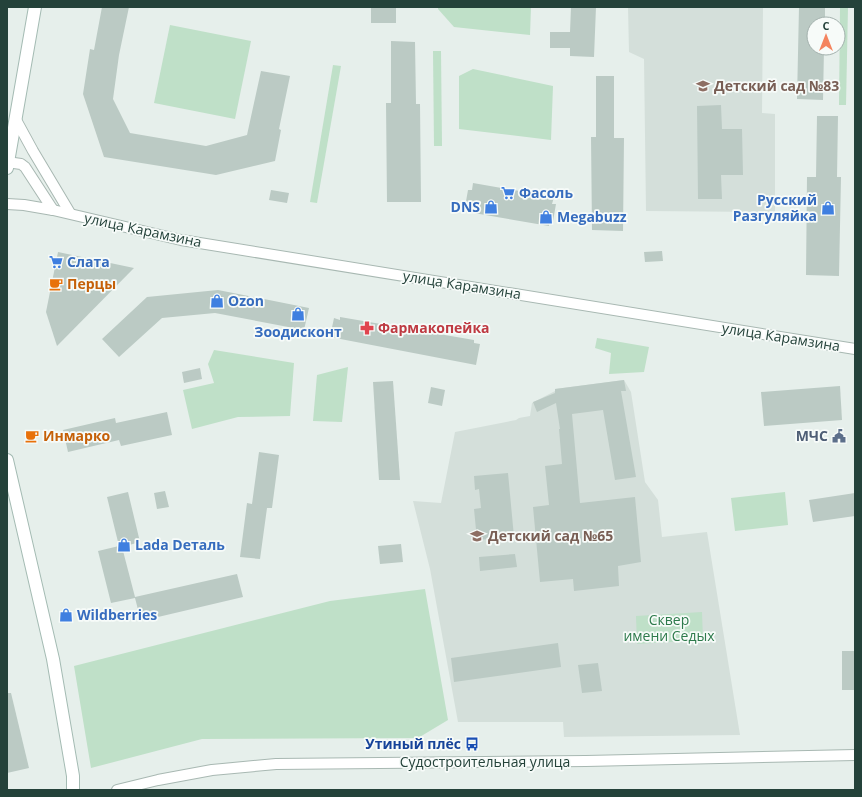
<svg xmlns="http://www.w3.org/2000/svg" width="862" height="797" font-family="'Open Sans',sans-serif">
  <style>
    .built { fill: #d4dfda }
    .green { fill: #bfe0c8 }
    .building { fill: #bbcac4 }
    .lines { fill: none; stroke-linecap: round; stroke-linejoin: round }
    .street-casing { stroke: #a8b8b2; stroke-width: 12 }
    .secondary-casing { stroke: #a4bbb3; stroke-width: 14 }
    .street { stroke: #fff; stroke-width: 10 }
    .secondary { stroke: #fff; stroke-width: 12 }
    .labels { text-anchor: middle; stroke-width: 3.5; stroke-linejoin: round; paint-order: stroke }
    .education-label { font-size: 14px; font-weight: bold; fill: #785e54; stroke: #f7fbf9; text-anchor: start }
    .shop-label { font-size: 14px; font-weight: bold; fill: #366cbe; stroke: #f7fbf9; text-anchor: start }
    .street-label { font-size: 14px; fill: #24423a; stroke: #f7fbf9 }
    .food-label { font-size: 14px; font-weight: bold; fill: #c56008; stroke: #f7fbf9; text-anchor: start }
    .health-label { font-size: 14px; font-weight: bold; fill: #be3a42; stroke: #f7fbf9; text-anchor: start }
    .service-label { font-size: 14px; font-weight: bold; fill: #4e5e75; stroke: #f7fbf9; text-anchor: end }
    .park-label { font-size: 14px; fill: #2d7a4b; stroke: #f7fbf9 }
    .transit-label { font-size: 14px; font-weight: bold; fill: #164399; stroke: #f7fbf9; text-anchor: end }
  </style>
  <rect width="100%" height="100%" fill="#e6efeb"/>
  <g class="built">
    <polygon points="628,7 763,7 762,113 775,114 775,212 646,211 644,59 629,52"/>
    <polygon points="624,380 631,392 645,482 658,500 662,537 707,532 740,735 564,737 563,722 458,722 430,569 413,501 441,503 455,432 516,420 519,418 530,416 532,403 555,391 555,389"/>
  </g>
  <g class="green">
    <polygon points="438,7 531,7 530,35 454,27 438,9"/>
    <polygon points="840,7 848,7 846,105 839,105"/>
    <polygon points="170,25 251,41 235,119 154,103"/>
    <polygon points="433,51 441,51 442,146 434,146"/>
    <polygon points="333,65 341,66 317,203 310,202"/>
    <polygon points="473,69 553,86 551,140 459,129 459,76"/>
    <polygon points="597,338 649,347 644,372 609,374 611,353 595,348"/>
    <polygon points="214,350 294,363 290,416 238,417 192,429 183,390 214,383 208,364"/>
    <polygon points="348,367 342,422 313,421 317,375"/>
    <polygon points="785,492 788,525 735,531 731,498"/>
    <polygon points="425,589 448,720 418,738 202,739 91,768 74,666 330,601"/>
    <polygon points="702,612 703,640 637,644 636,616"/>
  </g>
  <g class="building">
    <polygon points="102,7 129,7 119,55 113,99 130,133 206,146 247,135 261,71 290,76 279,129 281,130 275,161 216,175 104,157 83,94 90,49 94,50"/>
    <rect x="371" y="7" width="25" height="16"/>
    <polygon points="571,7 596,7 594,57 570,56 570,48 550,48 550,32 570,32"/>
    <polygon points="799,7 825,7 825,24 814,24 814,48 824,48 823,100 797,99"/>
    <polygon points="391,41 415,42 416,104 420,104 421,202 387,202 386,103 391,103"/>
    <polygon points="596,76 614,76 614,138 624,138 623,231 592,230 591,137 596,137"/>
    <polygon points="721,105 722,129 742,129 743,175 721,175 722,199 698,199 697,106"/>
    <polygon points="817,116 838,116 837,177 841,177 839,276 806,275 807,177 816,177"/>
    <polygon points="473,183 554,197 552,204 556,204 553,221 549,221 549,226 468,212 469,208 465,207 468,190 472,190"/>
    <polygon points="271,190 289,193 287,203 269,200"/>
    <polygon points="662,251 663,261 645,262 644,252"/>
    <polygon points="58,252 134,268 57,346 46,312"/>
    <polygon points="218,290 309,308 304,330 215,313 162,318 119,357 102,339 147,297"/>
    <polygon points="340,317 474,340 474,343 480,344 476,365 330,337 334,318 340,320"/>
    <polygon points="200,368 202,379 184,383 182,372"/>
    <polygon points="624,380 626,391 621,391 636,477 615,480 603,410 572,414 580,503 635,497 641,562 618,566 619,586 574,591 573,579 540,582 533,507 549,505 545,466 562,464 559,429 560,429 556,403 537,412 533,402 555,393 555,389"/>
    <polygon points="393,381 400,480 379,480 373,382"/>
    <polygon points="840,386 842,420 764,426 761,392"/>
    <polygon points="431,387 445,390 442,406 428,403"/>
    <polygon points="167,412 172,435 121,446 119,440 68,452 63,430 115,418 116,423"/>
    <polygon points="259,452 279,455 272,508 267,508 260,559 240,557 247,503 252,504"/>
    <polygon points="508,473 514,537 477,540 474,509 481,508 479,489 475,490 474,476"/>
    <polygon points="165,491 169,507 157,509 154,493"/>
    <polygon points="128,492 140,542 122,547 135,597 237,574 243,597 141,621 135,598 111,603 98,551 119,546 107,497"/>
    <polygon points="855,493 855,516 813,522 809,500"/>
    <polygon points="401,544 403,562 380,564 378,546"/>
    <polygon points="515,554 517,567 480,571 479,557"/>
    <polygon points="558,643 561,667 454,682 451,658"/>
    <rect x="842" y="651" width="13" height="39"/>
    <polygon points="598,663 602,691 582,693 578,665"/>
    <polygon points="7,693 11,693 29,768 7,773"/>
  </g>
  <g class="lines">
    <g class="street-casing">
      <g id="street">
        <polyline points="15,118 33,151 70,213"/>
        <polyline points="7,162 21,164 25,167 53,210"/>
        <polyline points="7,204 24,205 53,210 181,240 855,349"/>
        <polyline points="117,790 158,780 212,770 276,764 586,761 855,755"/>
      </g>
    </g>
    <g class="secondary-casing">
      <g id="secondary">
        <polyline points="7,168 35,7"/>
        <polyline points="7,460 53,659 73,776 73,790"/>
      </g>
    </g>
    <use href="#street" class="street"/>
    <use href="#secondary" class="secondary"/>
  </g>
  <defs>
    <g id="school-bare" transform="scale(1.08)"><path d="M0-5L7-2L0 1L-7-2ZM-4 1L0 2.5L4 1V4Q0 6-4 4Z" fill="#8d6e63" stroke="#f7fbf9" stroke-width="2.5" paint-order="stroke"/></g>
    <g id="supermarket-bare" transform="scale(1.08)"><path d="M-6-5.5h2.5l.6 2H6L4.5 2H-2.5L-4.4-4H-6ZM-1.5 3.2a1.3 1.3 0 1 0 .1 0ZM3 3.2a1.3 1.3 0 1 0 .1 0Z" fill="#3f7fe0" stroke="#f7fbf9" stroke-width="2.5" paint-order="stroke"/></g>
    <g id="shop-bare" transform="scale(1.08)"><path d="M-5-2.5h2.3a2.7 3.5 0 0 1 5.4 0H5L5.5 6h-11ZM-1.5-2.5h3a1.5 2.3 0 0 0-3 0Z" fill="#3f7fe0" stroke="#f7fbf9" stroke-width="2.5" paint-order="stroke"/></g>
    <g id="cafe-bare" transform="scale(1.08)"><path d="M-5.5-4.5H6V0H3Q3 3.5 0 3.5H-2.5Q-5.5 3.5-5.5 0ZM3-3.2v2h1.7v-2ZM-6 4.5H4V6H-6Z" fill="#e8710a" stroke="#f7fbf9" stroke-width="2.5" paint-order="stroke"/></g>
    <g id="pharmacy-bare" transform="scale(1.08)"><path d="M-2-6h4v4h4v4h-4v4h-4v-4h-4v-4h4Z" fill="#e0444e" stroke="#f7fbf9" stroke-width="2.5" paint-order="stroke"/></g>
    <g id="civic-bare" transform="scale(1.08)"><path d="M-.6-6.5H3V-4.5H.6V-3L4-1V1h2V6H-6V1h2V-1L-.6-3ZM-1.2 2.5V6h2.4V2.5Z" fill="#5c6f8a" stroke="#f7fbf9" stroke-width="2.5" paint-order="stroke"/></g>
    <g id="bus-bare" transform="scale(1.08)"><path d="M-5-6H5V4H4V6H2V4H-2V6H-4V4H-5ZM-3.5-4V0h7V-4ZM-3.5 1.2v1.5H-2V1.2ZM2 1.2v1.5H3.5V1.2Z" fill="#1a4fb4" stroke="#f7fbf9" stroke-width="2.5" paint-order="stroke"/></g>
  </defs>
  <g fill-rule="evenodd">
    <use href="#school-bare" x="703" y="86"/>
    <use href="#supermarket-bare" x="508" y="193"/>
    <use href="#shop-bare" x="491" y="207"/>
    <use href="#shop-bare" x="828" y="208"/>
    <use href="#shop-bare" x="546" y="217"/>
    <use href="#supermarket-bare" x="56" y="262"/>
    <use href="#cafe-bare" x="56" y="284"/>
    <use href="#shop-bare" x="217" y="301"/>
    <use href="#shop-bare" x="298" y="314"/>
    <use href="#pharmacy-bare" x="367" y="328"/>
    <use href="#cafe-bare" x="32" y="436"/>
    <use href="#civic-bare" x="839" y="436"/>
    <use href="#school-bare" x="477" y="536"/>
    <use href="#shop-bare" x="124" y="545"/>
    <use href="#shop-bare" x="66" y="615"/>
    <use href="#bus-bare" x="472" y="744"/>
  </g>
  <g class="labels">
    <g class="education-label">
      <text x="714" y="91">Детский сад №83</text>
      <text x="488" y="541">Детский сад №65</text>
    </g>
    <g class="shop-label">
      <text x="519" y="198">Фасоль</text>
      <text x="817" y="205" text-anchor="end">Русский<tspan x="817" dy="16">Разгуляйка</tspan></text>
      <text x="480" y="212" text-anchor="end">DNS</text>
      <text x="557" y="222">Megabuzz</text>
      <text x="67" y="267">Слата</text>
      <text x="228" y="306">Ozon</text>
      <text x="298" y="337" text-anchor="middle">Зоодисконт</text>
      <text x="135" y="550">Lada Dеталь</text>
      <text x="77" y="620">Wildberries</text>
    </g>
    <g class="street-label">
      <text transform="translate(143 230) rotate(12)" y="5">улица Карамзина</text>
      <text transform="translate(462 285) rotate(9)" y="5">улица Карамзина</text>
      <text transform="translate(781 337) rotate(9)" y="5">улица Карамзина</text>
      <text x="485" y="767">Судостроительная улица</text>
    </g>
    <g class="food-label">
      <text x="67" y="289">Перцы</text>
      <text x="43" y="441">Инмарко</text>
    </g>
    <g class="health-label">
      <text x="378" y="333">Фармакопейка</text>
    </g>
    <g class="service-label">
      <text x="828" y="441">МЧС</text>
    </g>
    <g class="park-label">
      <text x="669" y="625">Сквер<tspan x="669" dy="16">имени Седых</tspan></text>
    </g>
    <g class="transit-label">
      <text x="461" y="749">Утиный плёс</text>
    </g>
  </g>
  <rect width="862" height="797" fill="none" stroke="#24423a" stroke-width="16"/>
  <g transform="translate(826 36)"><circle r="19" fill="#f7fbf9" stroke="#a3b1ad"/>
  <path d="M0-3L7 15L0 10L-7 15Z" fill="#f4845f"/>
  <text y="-6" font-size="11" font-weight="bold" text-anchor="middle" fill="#24423a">С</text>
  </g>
</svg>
